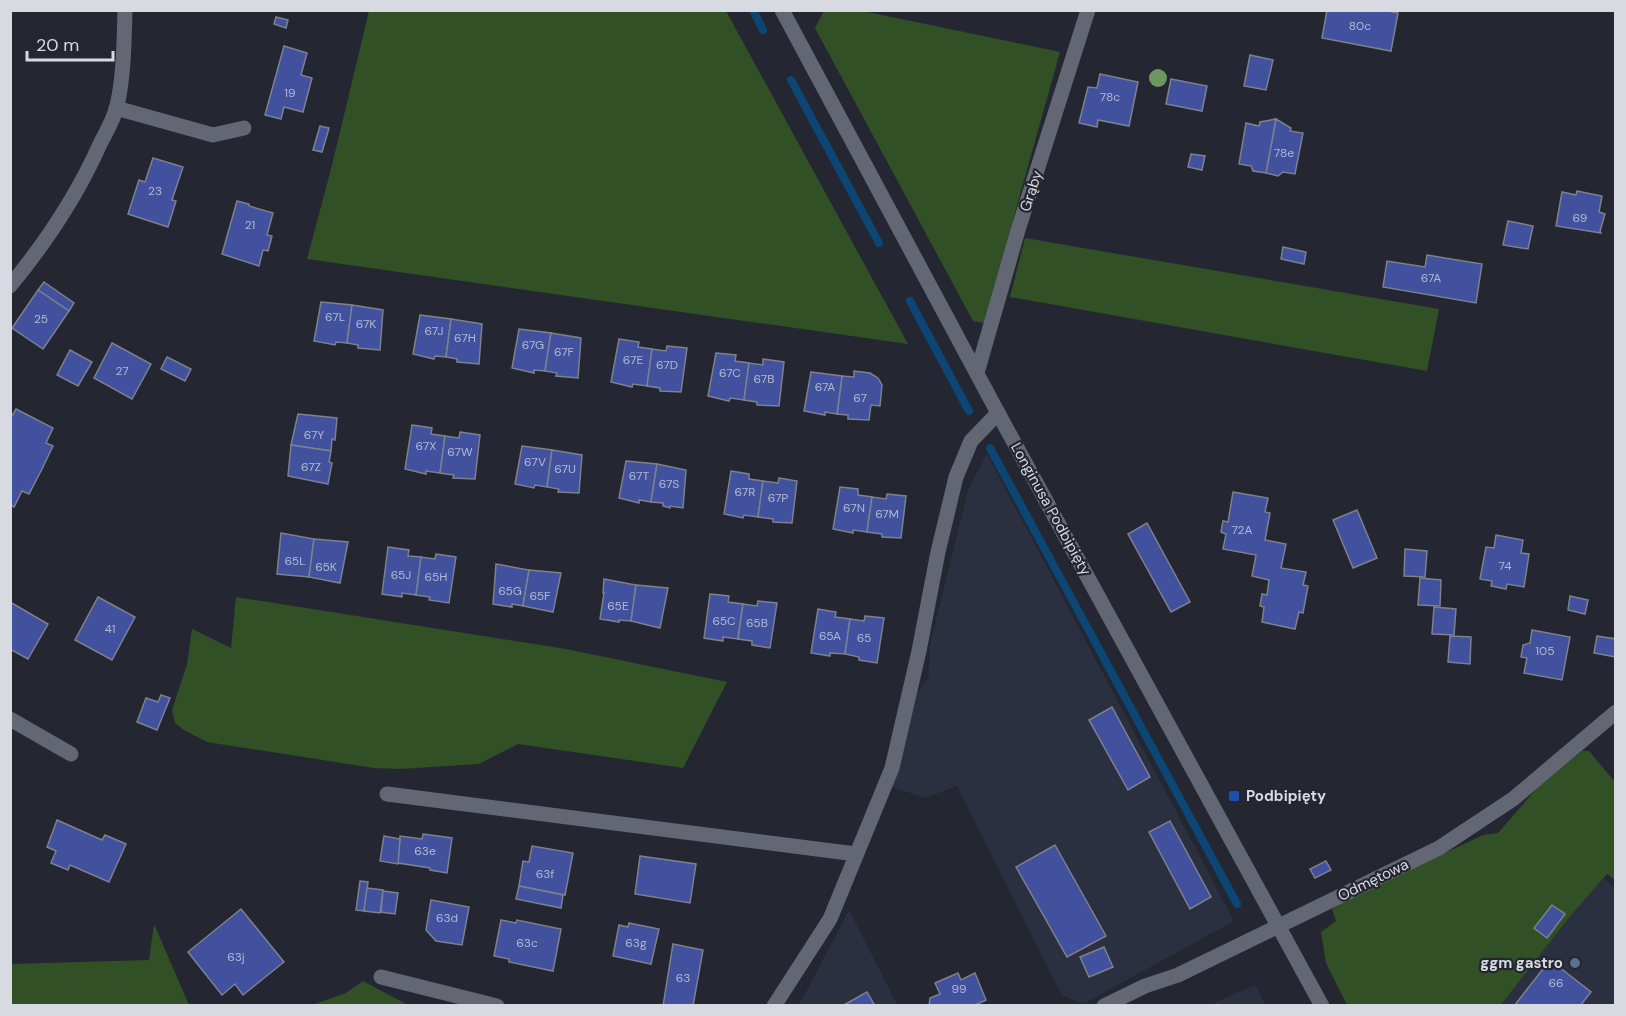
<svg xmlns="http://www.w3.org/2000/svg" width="1626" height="1016" font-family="'DM Sans',sans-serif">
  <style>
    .built { fill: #2b3040 }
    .green { fill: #315025 }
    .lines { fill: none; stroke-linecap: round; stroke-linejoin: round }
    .stream { stroke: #0b4675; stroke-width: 8 }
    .building { fill: #41519d; stroke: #7d818e; stroke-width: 1.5 }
    .lane { stroke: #636773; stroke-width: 15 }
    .street { stroke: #636773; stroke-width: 15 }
    .secondary { stroke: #636773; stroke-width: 15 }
    .tree { fill: #6c9662 }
    .transit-dot { fill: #1a4fb4; stroke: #242731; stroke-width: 2 }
    .service-dot { fill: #5c6f8a; stroke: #242731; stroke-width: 2 }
    .labels { text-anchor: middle; stroke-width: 4.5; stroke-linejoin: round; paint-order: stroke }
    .number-label { font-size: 12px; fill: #b2b8d0 }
    .street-label { font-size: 15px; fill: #d8dae1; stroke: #242731 }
    .poi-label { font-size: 15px; font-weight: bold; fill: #d8dae1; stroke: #242731; text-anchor: start }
  </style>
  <rect width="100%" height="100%" fill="#242731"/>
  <g class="built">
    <polygon points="987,454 1234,921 1083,1004 1062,995 957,786 925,798 889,786 917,694 929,677 930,645 968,490"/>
    <polygon points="1604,878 1615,888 1615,1005 1501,1006 1567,920"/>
    <polygon points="849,910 897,1005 798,1006 806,992"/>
    <polygon points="1255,985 1266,1005 1209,1005"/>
  </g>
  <g class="green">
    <polygon points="369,11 726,11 908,344 307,259 331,169"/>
    <polygon points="824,11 863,11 1060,52 984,323 973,321 815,28"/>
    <polygon points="1025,238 1439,309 1427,371 1010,297"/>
    <polygon points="236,597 566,649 727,682 683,768 518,744 479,764 400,769 374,768 207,742 184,730 175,723 172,710 187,664 192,629 231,648"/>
    <polygon points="1582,751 1589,751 1615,782 1615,880 1607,874 1567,920 1501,1005 1347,1005 1326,963 1321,932 1336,921 1332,909 1352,897 1483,835 1498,833 1537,788"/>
    <polygon points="154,924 189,1005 11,1005 11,964 149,960"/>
    <polygon points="363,981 408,1005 312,1005 346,993"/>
  </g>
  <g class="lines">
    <g class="stream">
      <polyline points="753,10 763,30"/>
      <polyline points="791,80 879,243"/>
      <polyline points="910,301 969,411"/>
      <polyline points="990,448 1237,904"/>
    </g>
  </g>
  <g class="building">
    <polygon points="1327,10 1383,10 1398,13 1391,51 1322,38"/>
    <polygon points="276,17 288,20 286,28 274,24"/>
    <polygon points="284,46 307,53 301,75 312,78 303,112 284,107 281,119 265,115"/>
    <polygon points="1250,55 1273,60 1266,90 1244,86"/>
    <polygon points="1100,74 1138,82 1129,126 1098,120 1097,127 1079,123 1088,87 1097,88"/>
    <polygon points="1171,79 1207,86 1202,111 1166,104"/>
    <polygon points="1276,119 1291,128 1290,131 1303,133 1295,174 1283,172 1278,176 1266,173"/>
    <polygon points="1276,119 1266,173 1253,171 1251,166 1239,164 1246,123 1259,126 1260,122"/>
    <polygon points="320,126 329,128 322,152 313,150"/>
    <polygon points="1191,154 1205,156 1202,170 1188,167"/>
    <polygon points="153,158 183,167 172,200 176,201 168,227 128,214 139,180 145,182"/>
    <polygon points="1577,191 1602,196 1599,212 1605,214 1600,231 1601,233 1556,226 1562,192 1576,195"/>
    <polygon points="237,201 249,204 249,206 273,213 267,235 272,236 268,251 263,250 259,266 222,254"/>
    <polygon points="1508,221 1533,226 1528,249 1503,245"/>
    <polygon points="1283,247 1306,252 1304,264 1281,259"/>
    <polygon points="1427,255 1482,264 1476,303 1383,287 1387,261 1425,267"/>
    <polygon points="44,282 74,303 69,311 38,290"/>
    <polygon points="38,290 69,311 43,349 12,328"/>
    <polygon points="321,302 352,305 347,343 336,342 335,345 314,341"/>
    <polygon points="352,305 383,310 380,350 358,348 358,345 347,343"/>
    <polygon points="420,315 451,319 446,357 435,356 434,359 413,354"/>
    <polygon points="451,319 482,324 479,364 457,362 457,359 446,357"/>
    <polygon points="519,329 551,333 545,371 534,370 534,373 512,368"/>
    <polygon points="551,333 581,338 578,378 556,376 557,373 545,371"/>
    <polygon points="619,339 639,342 638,347 652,349 647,386 633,384 632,387 611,382"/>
    <polygon points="112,343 151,364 132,399 94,378"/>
    <polygon points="667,346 687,348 681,392 660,391 660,388 647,386 652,349 666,351"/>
    <polygon points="70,350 92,362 78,386 57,375"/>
    <polygon points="716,353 736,355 735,361 749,363 744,400 730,398 729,401 708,396"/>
    <polygon points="167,357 191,369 185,381 161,369"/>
    <polygon points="763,359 784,362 779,406 757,405 757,402 744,400 749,363 763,365"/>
    <polygon points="854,371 870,373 878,378 882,385 880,406 871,405 869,420 848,419 848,415 837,414 842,376 854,377"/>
    <polygon points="811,372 842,376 837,414 825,412 825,415 804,411"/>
    <polygon points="16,409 53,428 46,443 53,446 41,471 29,494 22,491 14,507 10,505 10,419"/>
    <polygon points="298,414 337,418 335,440 332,439 331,451 291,445"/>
    <polygon points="412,425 432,428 431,434 445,436 440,473 426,471 426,474 405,469"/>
    <polygon points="460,432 480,435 475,479 453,478 454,475 440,473 445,436 459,438"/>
    <polygon points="291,445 331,451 329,462 332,463 328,484 288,476"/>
    <polygon points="522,446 552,450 547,487 535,485 534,488 515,484"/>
    <polygon points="552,450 582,455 579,493 558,492 559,489 547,487"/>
    <polygon points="626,461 657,464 651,502 639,500 639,503 619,498"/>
    <polygon points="657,464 686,470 683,508 670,506 670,508 663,506 663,503 651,502"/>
    <polygon points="731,471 749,474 749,479 763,481 758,517 744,515 743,518 724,514"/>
    <polygon points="779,478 797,481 792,523 773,522 773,519 758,517 763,481 778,483"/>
    <polygon points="840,487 858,489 858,495 872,497 867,532 853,530 853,533 833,529"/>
    <polygon points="1233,492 1268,498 1265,512 1270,513 1265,540 1286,544 1281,568 1306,572 1303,585 1308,586 1303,613 1299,612 1295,629 1262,622 1264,607 1260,606 1262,594 1267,595 1269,580 1252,576 1256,555 1223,549 1226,534 1221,532 1223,521 1228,522"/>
    <polygon points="887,494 906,496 901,538 882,537 882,534 867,532 872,497 886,499"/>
    <polygon points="1357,510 1377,558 1353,568 1333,520"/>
    <polygon points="1147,523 1190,602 1171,612 1128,534"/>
    <polygon points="281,533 314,539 309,577 277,574"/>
    <polygon points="1496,535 1523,540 1521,553 1529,554 1524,587 1507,584 1506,589 1491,586 1492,581 1480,579 1486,547 1494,548"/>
    <polygon points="314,539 348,542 340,583 309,577"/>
    <polygon points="388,547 409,550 408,556 421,557 416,595 402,593 402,597 382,594"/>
    <polygon points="1405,549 1427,551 1425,577 1404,576"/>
    <polygon points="436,554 456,557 449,603 429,600 430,597 416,595 421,557 435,559"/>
    <polygon points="496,564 529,570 523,606 512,604 512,607 493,604"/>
    <polygon points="529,570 561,573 553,612 523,606"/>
    <polygon points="1420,578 1441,580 1440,606 1418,605"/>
    <polygon points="604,579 636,585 631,621 619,620 619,622 600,619 604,593 603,593"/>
    <polygon points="636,585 668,588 660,628 631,621"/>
    <polygon points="710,594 729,596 728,602 743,604 738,639 723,637 723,641 704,638"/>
    <polygon points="1570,596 1588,600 1585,614 1568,610"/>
    <polygon points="98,597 135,617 112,660 75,640"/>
    <polygon points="758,601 777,603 770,648 752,645 752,641 738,639 743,604 757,606"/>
    <polygon points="10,602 48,624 28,659 10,649"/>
    <polygon points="1434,607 1456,609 1454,635 1432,634"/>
    <polygon points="818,609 836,612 835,617 850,619 845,654 830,653 830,656 811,653"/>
    <polygon points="865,616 884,618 877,663 859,660 859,657 845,654 850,619 864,621"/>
    <polygon points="1532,630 1570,637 1562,680 1524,673 1527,658 1521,657 1523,645 1530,643"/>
    <polygon points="1450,636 1471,637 1470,664 1448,662"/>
    <polygon points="1597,636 1616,639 1616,657 1594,653"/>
    <polygon points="161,695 170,698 157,730 137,722 146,698 158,702"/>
    <polygon points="1112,707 1150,777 1128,790 1089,720"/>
    <polygon points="57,820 102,840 105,835 126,844 109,882 70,865 68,870 51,863 56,851 47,847"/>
    <polygon points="1170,821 1211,897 1190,909 1149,832"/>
    <polygon points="423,834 452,838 447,873 430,870 430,868 398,863 400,836 422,839"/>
    <polygon points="384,836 400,839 398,864 380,861"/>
    <polygon points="1055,845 1106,936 1067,957 1016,867"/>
    <polygon points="532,846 573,853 565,895 519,886 523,861 529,862"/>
    <polygon points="640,856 696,864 690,903 635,894"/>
    <polygon points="1326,861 1331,870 1315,878 1310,869"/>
    <polygon points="360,881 368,882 364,911 356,910"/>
    <polygon points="519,886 563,895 561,908 516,899"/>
    <polygon points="367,888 383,890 380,913 364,911"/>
    <polygon points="383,891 398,893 395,914 381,912"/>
    <polygon points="431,900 469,907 462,945 436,941 426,930"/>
    <polygon points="1552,905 1565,914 1547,938 1534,928"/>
    <polygon points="241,909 284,962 243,995 235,984 222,995 188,952"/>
    <polygon points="501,920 516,923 517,920 561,929 553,971 509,962 509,959 494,956"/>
    <polygon points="629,923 659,929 651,964 613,956 619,925 628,927"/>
    <polygon points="673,944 703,950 693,1006 663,1006"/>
    <polygon points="1104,947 1113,967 1089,977 1080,957"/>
    <polygon points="1550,960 1591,992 1580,1006 1514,1006"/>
    <polygon points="958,973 961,980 975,973 986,1000 973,1006 929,1006 930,998 940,994 935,983"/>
    <polygon points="867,992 875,1006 842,1006"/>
  </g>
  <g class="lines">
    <g class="lane">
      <polyline points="116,108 213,135 244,128"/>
      <polyline points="977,373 1018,230 1088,10"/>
      <polyline points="10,719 71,754"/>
      <polyline points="387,794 856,854"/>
      <polyline points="381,977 497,1006"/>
      <polyline points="774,1006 830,919 892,768 919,651 938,552 956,477 971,441 998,413"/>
    </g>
    <g class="street">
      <path d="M10,286C47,241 77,196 100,144C106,132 114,119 117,106C124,75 124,42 125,10"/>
      <polyline points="1104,1006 1145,986 1178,975 1439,848 1513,799 1616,712"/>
    </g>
    <polyline class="secondary" points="782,10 998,413 1322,1006"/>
  </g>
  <circle class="tree" cx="1158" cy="78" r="9"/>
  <rect class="transit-dot" x="1228" y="790" width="12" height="12" rx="3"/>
  <circle class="service-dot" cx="1575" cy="963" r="6"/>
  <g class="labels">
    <g class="number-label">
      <text x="1360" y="30">80c</text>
      <text x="290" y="97">19</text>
      <text x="1110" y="101">78c</text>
      <text x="1284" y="157">78e</text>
      <text x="155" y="195">23</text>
      <text x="1580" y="222">69</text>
      <text x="250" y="229">21</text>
      <text x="1431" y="282">67A</text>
      <text x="335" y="321">67L</text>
      <text x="41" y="323">25</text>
      <text x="366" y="328">67K</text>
      <text x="434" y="335">67J</text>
      <text x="465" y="342">67H</text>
      <text x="533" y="349">67G</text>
      <text x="564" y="356">67F</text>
      <text x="633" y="364">67E</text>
      <text x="667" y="369">67D</text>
      <text x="122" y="375">27</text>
      <text x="730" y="377">67C</text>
      <text x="764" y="383">67B</text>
      <text x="825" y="391">67A</text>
      <text x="860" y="402">67</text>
      <text x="314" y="439">67Y</text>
      <text x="426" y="450">67X</text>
      <text x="460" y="456">67W</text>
      <text x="535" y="466">67V</text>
      <text x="311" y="471">67Z</text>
      <text x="565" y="473">67U</text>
      <text x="639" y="480">67T</text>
      <text x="669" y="488">67S</text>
      <text x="745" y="496">67R</text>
      <text x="778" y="502">67P</text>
      <text x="854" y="512">67N</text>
      <text x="887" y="518">67M</text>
      <text x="1242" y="534">72A</text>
      <text x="295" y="565">65L</text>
      <text x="1505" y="570">74</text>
      <text x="326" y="571">65K</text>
      <text x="401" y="579">65J</text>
      <text x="436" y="581">65H</text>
      <text x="510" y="595">65G</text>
      <text x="540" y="600">65F</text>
      <text x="618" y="610">65E</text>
      <text x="724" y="625">65C</text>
      <text x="757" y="627">65B</text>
      <text x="110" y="633">41</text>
      <text x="830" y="640">65A</text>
      <text x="864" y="642">65</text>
      <text x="1545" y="655">105</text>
      <text x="425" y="855">63e</text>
      <text x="545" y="878">63f</text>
      <text x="447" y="922">63d</text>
      <text x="527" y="947">63c</text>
      <text x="636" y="947">63g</text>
      <text x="236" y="961">63j</text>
      <text x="683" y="982">63</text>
      <text x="1556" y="987">66</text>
      <text x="959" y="993">99</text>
    </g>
    <g class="street-label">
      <text transform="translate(1031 191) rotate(-72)" y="5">Grąby</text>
      <text transform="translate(1051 509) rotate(61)" y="5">Longinusa Podbipięty</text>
      <text transform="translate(1373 880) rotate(-26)" y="5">Odmętowa</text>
    </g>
    <g class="poi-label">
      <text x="1246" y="801">Podbipięty</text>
      <text x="1563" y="968" text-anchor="end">ggm gastro</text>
    </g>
  </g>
  <rect width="1626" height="1016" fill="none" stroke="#d8dae1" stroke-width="24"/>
  <path d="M27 51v9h86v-9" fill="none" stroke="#d8dae1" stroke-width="3"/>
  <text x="36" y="51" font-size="18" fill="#d8dae1" stroke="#242731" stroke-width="4.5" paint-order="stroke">20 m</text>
</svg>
